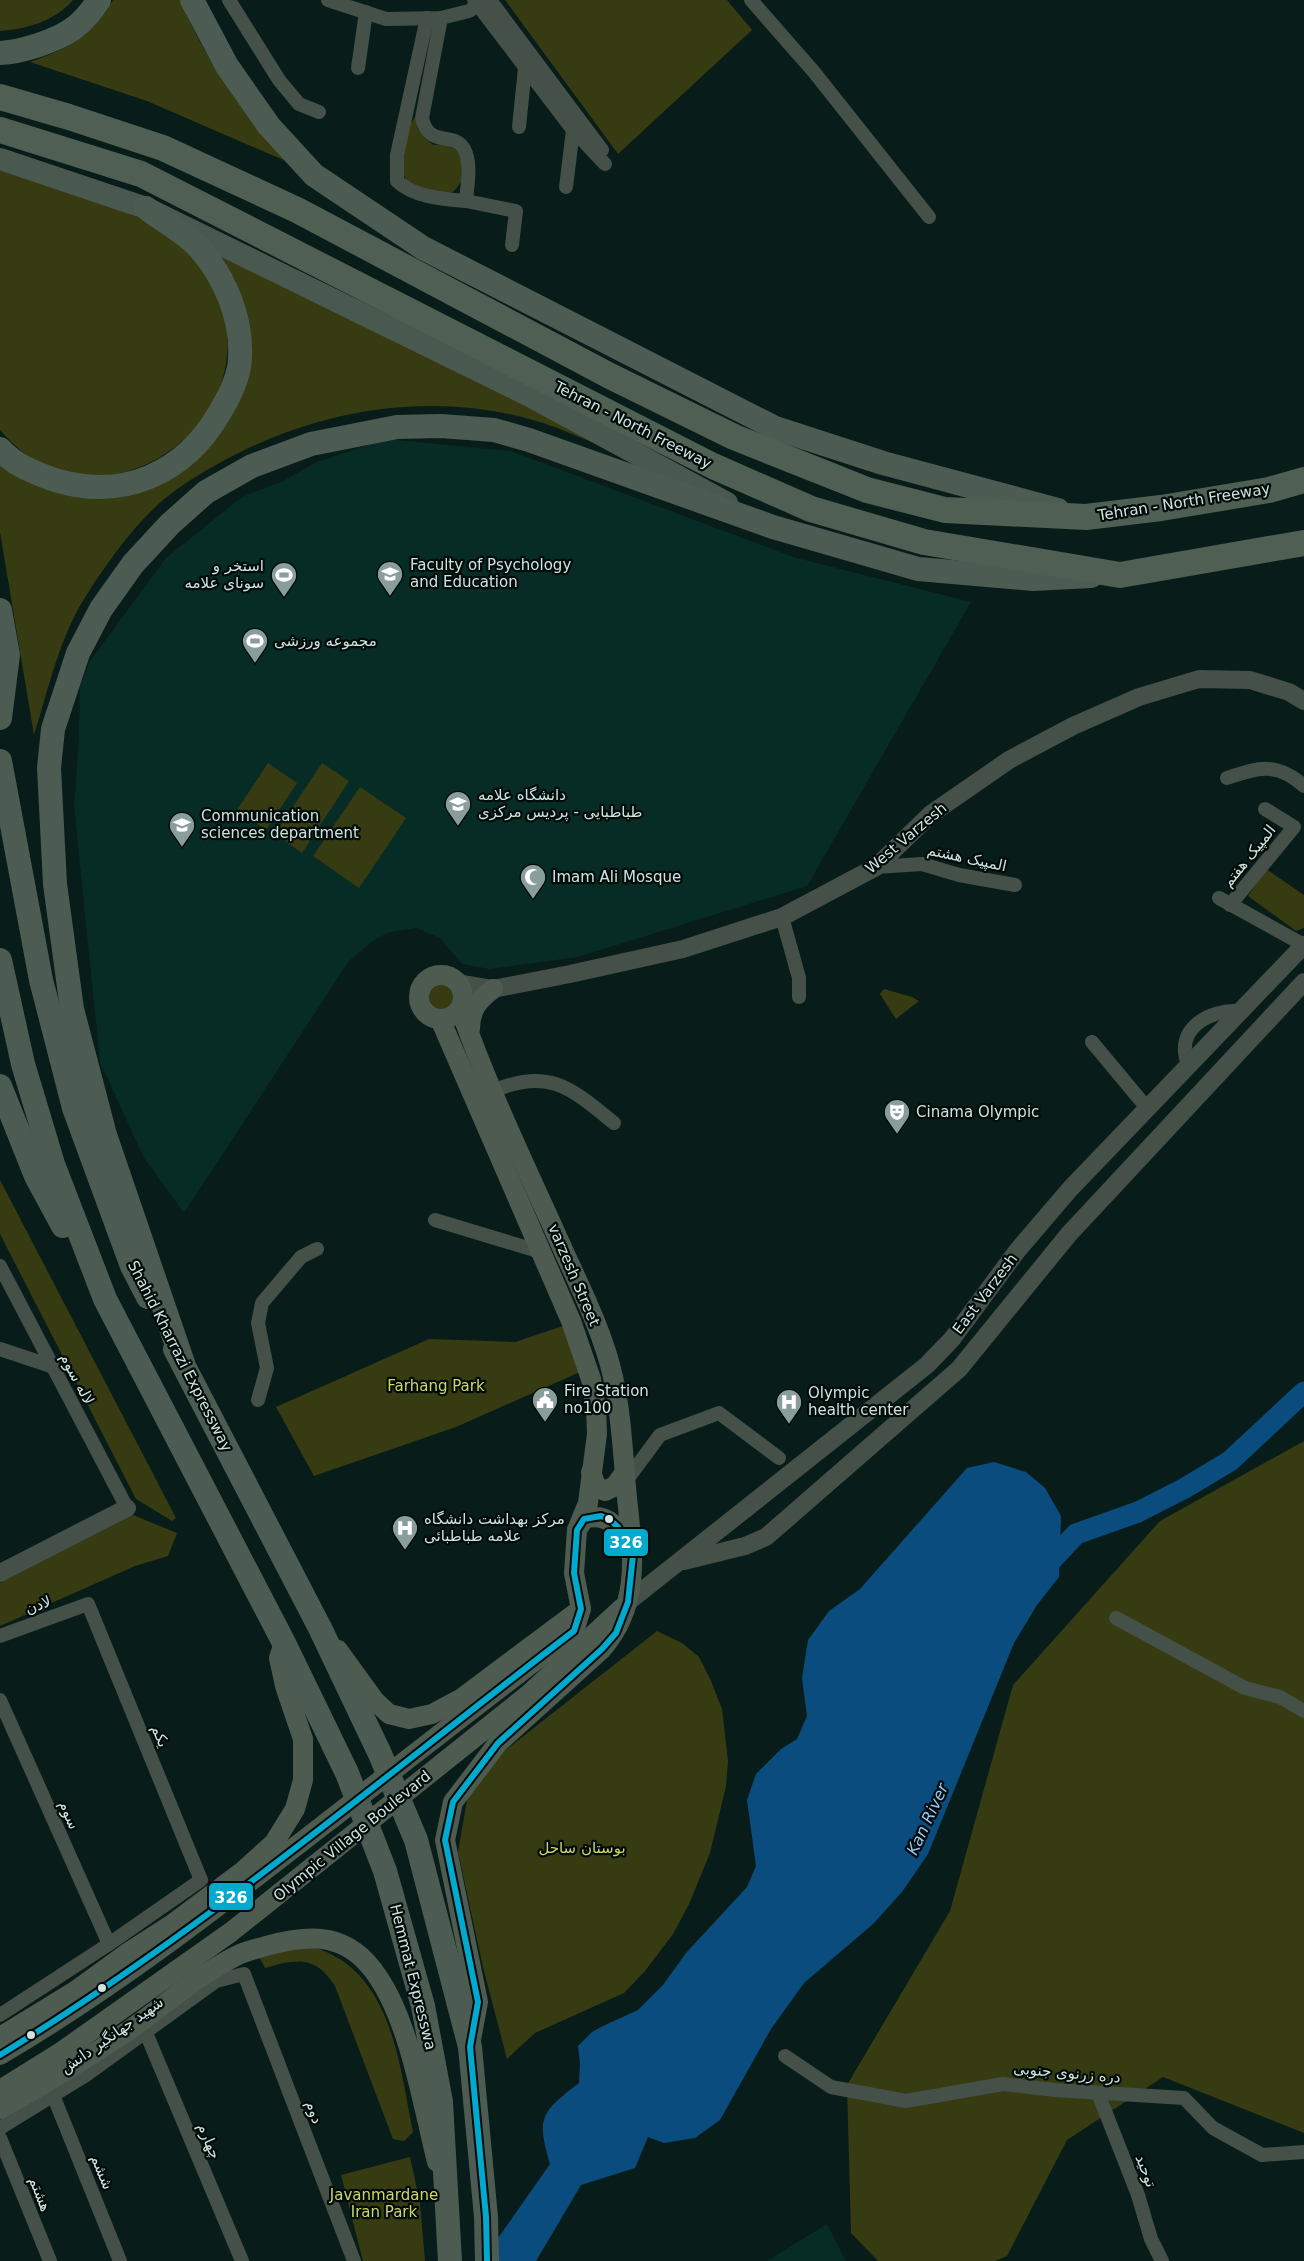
<svg xmlns="http://www.w3.org/2000/svg" width="1304" height="2261" font-family="'DejaVu Sans','Noto Sans Arabic',sans-serif">
  <style>
    .built { fill: #072b25 }
    .green { fill: #373b11 }
    .water { fill: #0a4c7e }
    .lines { fill: none; stroke-linecap: round; stroke-linejoin: round }
    .river { stroke: #0a4c7e; stroke-width: 21 }
    .minor { stroke: #445048; stroke-width: 14 }
    .tertiary { stroke: #445048; stroke-width: 18 }
    .secondary { stroke: #4e5b51; stroke-width: 20 }
    .primary { stroke: #49594f; stroke-width: 22 }
    .trunk { stroke: #4c5c52; stroke-width: 24 }
    .motorway { stroke: #4f5f54; stroke-width: 26 }
    .bus-1-casing { stroke: #010b09; stroke-width: 10 }
    .bus-1 { stroke: #00a9ce; stroke-width: 6 }
    .bus-dot { fill: #cfe3df; stroke: #010b09; stroke-width: 2 }
    .labels { text-anchor: middle; stroke-width: 4.5; stroke-linejoin: round; paint-order: stroke }
    .street-label { font-size: 15px; fill: #cfe3df; stroke: #010b09 }
    .poi-label { font-size: 15px; fill: #cfe3df; stroke: #010b09; text-anchor: start }
    .park-label { font-size: 15px; fill: #d0d762; stroke: #010b09 }
    .water-label { font-size: 16px; font-style: italic; fill: #98c8f8; stroke: #010b09 }
    .line-badge { stroke: #010b09; stroke-width: 2 }
    .badge-label { font-size: 16px; text-anchor: middle; font-weight: bold; fill: #fff }
  </style>
  <rect width="100%" height="100%" fill="#081d19"/>
  <g class="built">
    <polygon points="386,439 511,451 793,557 971,602 807,886 578,957 489,969 462,964 440,938 416,928 389,932 373,941 349,961 184,1213 144,1158 100,1062 74,806 79,740 80,687 90,661 166,558 242,497 283,481 317,462"/>
    <polygon points="827,2224 846,2261 767,2261"/>
  </g>
  <g class="green">
    <path d="M0,0H73C55,21 27,29 0,31Z"/>
    <path d="M113,0H180C206,62 243,113 288,162L147,101L30,62C68,49 92,35 113,0Z"/>
    <polygon points="505,0 727,0 752,30 618,154"/>
    <path d="M417,115C414,129 423,138 434,145C443,143 457,147 460,156C463,163 461,175 461,182L454,191L446,195L407,183L402,170L406,129Z"/>
    <path d="M0,169C34,178 66,190 99,202C131,214 162,225 187,248C194,255 199,266 205,274C293,408 102,552 0,430Z"/>
    <path d="M218,251L365,322L592,440V442C573,435 555,426 536,421C429,389 312,410 216,465C198,475 180,486 163,500C132,527 106,564 84,599C59,639 48,691 34,735L0,532V461L117,494L236,405V282Z"/>
    <polygon points="268,763 297,783 266,830 237,810"/>
    <polygon points="322,763 349,781 302,853 275,834"/>
    <polygon points="360,787 406,818 359,888 313,856"/>
    <polygon points="1266,869 1304,895 1304,928 1296,931 1248,896"/>
    <circle cx="442" cy="997" r="19"/>
    <polygon points="884,989 912,997 919,1001 896,1019 880,994"/>
    <polygon points="0,1180 176,1518 172,1521 136,1499 0,1234"/>
    <polygon points="563,1326 580,1372 456,1427 314,1476 276,1407 429,1339 515,1342"/>
    <polygon points="1304,1441 1304,2133 1163,2077 1067,2140 1007,2256 995,2261 878,2261 851,2233 847,2085 950,1911 1013,1685 1160,1521"/>
    <polygon points="133,1515 177,1533 168,1556 135,1566 0,1626 0,1583"/>
    <polygon points="657,1631 682,1643 699,1657 711,1681 722,1709 728,1761 726,1786 710,1853 689,1904 673,1934 645,1971 624,1993 535,2033 507,2059 483,1967 458,1852 468,1794 502,1753"/>
    <path d="M312,1947C392,1969 399,2064 413,2132L404,2141L393,2139L335,1986C316,1955 296,1959 265,1968L259,1956L285,1949Z"/>
    <polygon points="410,2157 420,2203 425,2261 363,2261 341,2175"/>
  </g>
  <path class="water" d="M994,1462L1026,1472L1045,1488L1061,1516L1059,1577L1037,1605L1014,1643L928,1854L902,1892L873,1924L804,1983L771,2029L720,2120L695,2138L664,2143L648,2137L635,2168L581,2185L536,2261H482L550,2164C536,2118 541,2112 579,2083L580,2063L578,2046L592,2032L603,2026L638,2010L663,1985L686,1953L747,1887L756,1866L747,1800L756,1774L781,1749L797,1739L807,1716L802,1678L808,1640L829,1611L860,1589L967,1468Z"/>
  <g class="lines">
    <polyline class="river" points="1043,1573 1048,1564 1076,1534 1138,1512 1185,1488 1230,1461 1304,1392"/>
    <g class="minor">
      <polyline points="229,0 279,80 299,104 319,112"/>
      <polyline points="328,0 386,19 441,18 469,11 484,1"/>
      <polyline points="474,0 573,130 605,164"/>
      <polyline points="490,0 602,150"/>
      <polyline points="751,0 814,72 929,217"/>
      <path d="M427,18L397,155V181C413,197 444,199 466,201C467,187 472,163 464,149C453,130 429,149 422,118L441,18"/>
      <polyline points="358,68 366,12"/>
      <polyline points="519,127 525,68"/>
      <polyline points="566,187 573,130"/>
      <polyline points="466,201 516,211 512,245"/>
      <path d="M1227,778C1259,767 1277,762 1304,786"/>
      <polyline points="876,867 922,864 959,875 1015,885"/>
      <polyline points="1219,898 1304,945"/>
      <polyline points="1230,905 1294,827 1265,809"/>
      <polyline points="782,917 799,978 799,997"/>
      <polyline points="1092,1042 1147,1108"/>
      <path d="M1188,1064C1174,1029 1209,1009 1241,1011"/>
      <path d="M493,1091C549,1067 571,1088 614,1123"/>
      <polyline points="435,1220 541,1252"/>
      <polyline points="0,1266 127,1508"/>
      <polyline points="0,1349 51,1366"/>
      <polyline points="258,1400 267,1368 258,1323 262,1303 301,1257 317,1249"/>
      <polyline points="626,1481 660,1435 719,1413 779,1458"/>
      <polyline points="1116,1618 1245,1688 1280,1697 1304,1711"/>
      <polyline points="0,1636 88,1604 201,1880 109,1944 0,2015"/>
      <polyline points="0,1700 109,1944"/>
      <polyline points="146,2033 242,2261"/>
      <polyline points="785,2056 831,2087 906,2101 1003,2084 1055,2090 1184,2098 1213,2128 1262,2155 1304,2152"/>
      <polyline points="1098,2093 1138,2195 1151,2239 1162,2261"/>
      <polyline points="53,2095 120,2261"/>
      <polyline points="0,2128 86,2075 216,1981 244,1974 354,2261"/>
      <polyline points="0,2138 50,2261"/>
    </g>
    <g class="tertiary">
      <polyline points="458,983 493,989 570,974 683,949 782,917 876,867 931,814 1009,760 1073,726 1139,697 1199,679 1250,680 1289,692 1304,701"/>
      <polyline points="684,1561 745,1546 766,1537 959,1369 1069,1234 1304,982"/>
      <polyline points="0,1573 127,1508"/>
      <polyline points="628,1602 927,1365 952,1339 1017,1251 1070,1189 1304,945"/>
    </g>
    <g class="secondary">
      <circle cx="441" cy="997" r="22"/>
      <path d="M460,1008C489,1092 529,1173 565,1254C583,1293 604,1336 613,1377C622,1417 623,1458 627,1498C633,1554 641,1604 602,1649L498,1743L453,1802L445,1840L478,2002L470,2045"/>
      <path d="M470,1029C470,1010 478,1000 493,989"/>
      <polyline points="591,1472 596,1486 605,1491 615,1486 625,1472"/>
      <path d="M577,1530L584,1519C609,1511 619,1529 629,1548"/>
      <polyline points="338,1650 375,1701 389,1714 409,1719 432,1714 462,1698 581,1609"/>
      <polyline points="0,2037 75,1991 126,1954 171,1925 243,1871 274,1843 295,1809 303,1780 303,1739 285,1686 279,1658 284,1643"/>
      <path d="M0,2055C122,1983 232,1896 344,1809C420,1749 497,1690 574,1631L581,1609L574,1573L577,1530L588,1503L597,1434L596,1408L591,1379L571,1321L440,1019"/>
      <polyline points="0,2090 61,2052 231,1932 529,1694 622,1608"/>
      <path d="M0,2109C44,2085 86,2059 128,2031C164,2006 197,1976 236,1956C245,1951 256,1949 266,1946C313,1933 349,1933 378,1977C410,2024 423,2106 437,2162"/>
    </g>
    <polyline class="primary" points="0,159 146,208 528,395 727,503"/>
    <g class="trunk">
      <polyline points="192,0 227,66 269,126 314,175 423,248 775,428 883,463 1058,510"/>
      <path d="M0,53C22,52 56,41 74,28C85,20 92,10 99,0"/>
      <path d="M0,449C14,465 35,473 55,480C123,501 185,473 220,412C229,397 240,376 240,357C242,318 225,278 200,249C186,233 163,221 146,208"/>
      <polyline points="0,610 8,655 0,718"/>
      <polyline points="0,761 41,980 74,1108 132,1266 148,1297"/>
      <polyline points="0,960 23,1064 53,1164 105,1299 284,1643 347,1773 385,1871 423,2006 441,2102 450,2261"/>
      <polyline points="0,1086 36,1176 63,1226"/>
      <polyline points="175,1349 320,1628 380,1754 416,1840 470,2047 486,2217 487,2261"/>
      <polyline points="183,1363 105,1135 72,1009 55,884 49,768 53,729 78,653 101,609 133,564 170,524 206,492 252,466 311,444 397,427 441,426 494,430 529,440 773,527 918,569 1033,579 1091,576"/>
    </g>
    <g class="motorway">
      <polyline points="0,97 69,117 163,148 297,210 610,376 734,437 867,490 945,510 1086,517 1161,508 1269,490 1304,480"/>
      <polyline points="0,130 141,174 713,466 811,509 924,542 1120,575 1304,543"/>
    </g>
    <g class="bus-1-casing">
      <path id="bus-1" d="M0,2055C203,1931 385,1775 574,1631L581,1609L574,1573L577,1530L584,1519L601,1516L609,1519L618,1527L633,1555L628,1602L616,1633L602,1649L498,1743L453,1802L445,1840L478,2002L470,2047L486,2217L487,2261"/>
    </g>
    <use href="#bus-1" class="bus-1"/>
  </g>
  <defs>
    <g id="university-pin" transform="scale(1.35)"><path d="M0 17L-7.5 6A9.5 9.5 0 1 1 7.5 6Z" fill="#899e9a" stroke="#010b09"/><path d="M0-5L7-2L0 1L-7-2ZM-4 1L0 2.5L4 1V4Q0 6-4 4Z" fill="#fff"/></g>
    <g id="stadium-pin" transform="scale(1.35)"><path d="M0 17L-7.5 6A9.5 9.5 0 1 1 7.5 6Z" fill="#899e9a" stroke="#010b09"/><path d="M0-5a6.5 5 0 1 0 0 10a6.5 5 0 1 0 0-10ZM-3.5-1.8h7v3.6h-7Z" fill="#fff"/></g>
    <g id="mosque-pin" transform="scale(1.35)"><path d="M0 17L-7.5 6A9.5 9.5 0 1 1 7.5 6Z" fill="#899e9a" stroke="#010b09"/><path d="M3.5-4.9A6 6 0 1 0 3.5 4.9A5 5 0 1 1 3.5-4.9Z" fill="#fff"/></g>
    <g id="theatre-pin" transform="scale(1.35)"><path d="M0 17L-7.5 6A9.5 9.5 0 1 1 7.5 6Z" fill="#899e9a" stroke="#010b09"/><path d="M-5-5.5Q0-4 5-5.5V0Q5 5 0 6Q-5 5-5 0ZM-3.3-2.5H-1v1.5H-3.3ZM1-2.5H3.3v1.5H1ZM-2.8 1Q0 5.5 2.8 1Z" fill="#fff"/></g>
    <g id="civic-pin" transform="scale(1.35)"><path d="M0 17L-7.5 6A9.5 9.5 0 1 1 7.5 6Z" fill="#899e9a" stroke="#010b09"/><path d="M-.6-6.5H3V-4.5H.6V-3L4-1V1h2V6H-6V1h2V-1L-.6-3ZM-1.2 2.5V6h2.4V2.5Z" fill="#fff"/></g>
    <g id="hospital-pin" transform="scale(1.35)"><path d="M0 17L-7.5 6A9.5 9.5 0 1 1 7.5 6Z" fill="#899e9a" stroke="#010b09"/><path d="M-5-5h3v3.5h4V-5h3V5h-3V1.5h-4V5h-3Z" fill="#fff"/></g>
  </defs>
  <g fill-rule="evenodd">
    <use href="#university-pin" x="390" y="574"/>
    <use href="#stadium-pin" x="284" y="575"/>
    <use href="#stadium-pin" x="255" y="641"/>
    <use href="#university-pin" x="458" y="804"/>
    <use href="#university-pin" x="182" y="825"/>
    <use href="#mosque-pin" x="533" y="877"/>
    <use href="#theatre-pin" x="897" y="1112"/>
    <use href="#civic-pin" x="545" y="1400"/>
    <use href="#hospital-pin" x="789" y="1402"/>
    <use href="#hospital-pin" x="405" y="1528"/>
  </g>
  <g class="bus-dot">
    <circle cx="609" cy="1519" r="5"/>
    <circle cx="102" cy="1988" r="5"/>
    <circle cx="31" cy="2035" r="5"/>
  </g>
  <g class="labels">
    <g class="street-label">
      <text transform="translate(633 425) rotate(27)" y="5">Tehran - North Freeway</text>
      <text transform="translate(1184 502) rotate(-9)" y="5">Tehran - North Freeway</text>
      <text transform="translate(906 838) rotate(-40)" y="5">West Varzesh</text>
      <text transform="translate(1249 856) rotate(-51)" y="5">المپیک هفتم</text>
      <text transform="translate(967 858) rotate(12)" y="5">المپیک هشتم</text>
      <text transform="translate(574 1275) rotate(67)" y="5">varzesh Street</text>
      <text transform="translate(985 1294) rotate(-53)" y="5">East Varzesh</text>
      <text transform="translate(180 1356) rotate(63)" y="5">Shahid Kharrazi Expressway</text>
      <text transform="translate(77 1379) rotate(62)" y="5">لاله سوم</text>
      <text transform="translate(38 1605) rotate(-20)" y="5">لادن</text>
      <text transform="translate(160 1736) rotate(68)" y="5">یکم</text>
      <text transform="translate(69 1815) rotate(66)" y="5">سوم</text>
      <text transform="translate(352 1836) rotate(-39)" y="5">Olympic Village Boulevard</text>
      <text transform="translate(413 1977) rotate(76)" y="5">Hemmat Expresswa</text>
      <text transform="translate(112 2035) rotate(-35)" y="5">شهید جهانگیر دانش</text>
      <text transform="translate(1067 2073) rotate(5)" y="5">دره زرنوی جنوبی</text>
      <text transform="translate(314 2112) rotate(69)" y="5">دوم</text>
      <text transform="translate(209 2141) rotate(67)" y="5">چهارم</text>
      <text transform="translate(1146 2171) rotate(69)" y="5">توحید</text>
      <text transform="translate(102 2172) rotate(68)" y="5">ششم</text>
      <text transform="translate(40 2194) rotate(68)" y="5">هشتم</text>
    </g>
    <g class="poi-label">
      <text x="410" y="570">Faculty of Psychology<tspan x="410" dy="17">and Education</tspan></text>
      <text x="264" y="571" text-anchor="end">استخر و<tspan x="264" dy="17">سونای علامه</tspan></text>
      <text x="274" y="646">مجموعه ورزشی</text>
      <text x="478" y="800">دانشگاه علامه<tspan x="478" dy="17">طباطبایی - پردیس مرکزی</tspan></text>
      <text x="201" y="821">Communication<tspan x="201" dy="17">sciences department</tspan></text>
      <text x="552" y="882">Imam Ali Mosque</text>
      <text x="916" y="1117">Cinama Olympic</text>
      <text x="564" y="1396">Fire Station<tspan x="564" dy="17">no100</tspan></text>
      <text x="808" y="1398">Olympic<tspan x="808" dy="17">health center</tspan></text>
      <text x="424" y="1524">مرکز بهداشت دانشگاه<tspan x="424" dy="17">علامه طباطبائی</tspan></text>
    </g>
    <g class="park-label">
      <text x="436" y="1391">Farhang Park</text>
      <text x="582" y="1853">بوستان ساحل</text>
      <text x="384" y="2200">Javanmardane<tspan x="384" dy="17">Iran Park</tspan></text>
    </g>
    <g class="water-label">
      <text transform="translate(927 1819) rotate(-65)" y="6">Kan River</text>
    </g>
  </g>
  <g class="line-badge">
    <rect x="603" y="1528" width="46" height="29" rx="6" fill="#00a9ce"/>
    <rect x="208" y="1882" width="46" height="29" rx="6" fill="#00a9ce"/>
  </g>
  <g class="badge-label">
    <text x="626" y="1548">326</text>
    <text x="231" y="1903">326</text>
  </g>
</svg>
